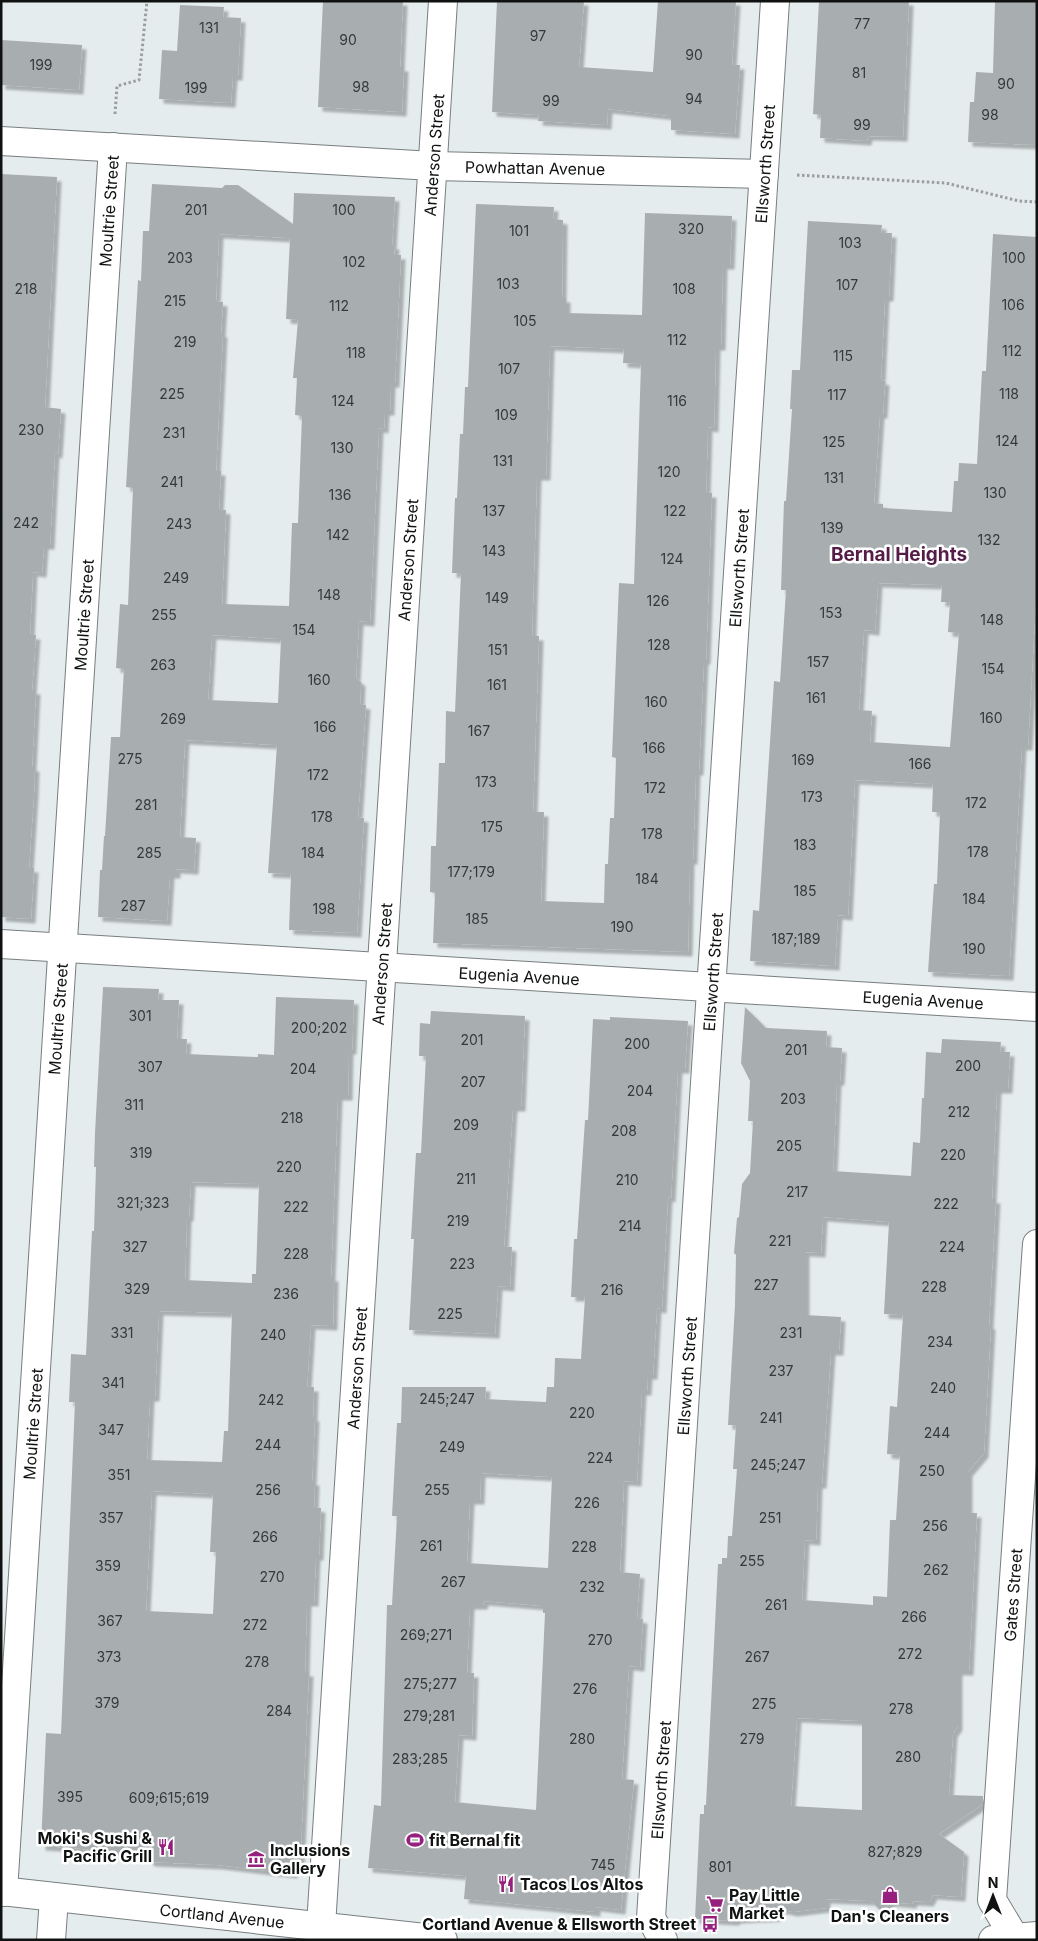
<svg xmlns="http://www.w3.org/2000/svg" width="1038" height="1941" font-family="Inter,sans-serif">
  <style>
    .building { fill: #a8aeaf; fill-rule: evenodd; filter: url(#shadow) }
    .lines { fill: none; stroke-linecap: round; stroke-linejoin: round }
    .minor-casing { stroke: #787e7f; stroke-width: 30 }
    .tertiary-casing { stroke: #787e7f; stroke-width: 30 }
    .path { stroke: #999e9f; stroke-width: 3; stroke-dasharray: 2.5 2.5; stroke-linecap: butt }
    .minor { stroke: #fff; stroke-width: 28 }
    .tertiary { stroke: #fff; stroke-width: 28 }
    .labels { text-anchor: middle; stroke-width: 5; stroke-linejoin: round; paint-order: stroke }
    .number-label { font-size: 14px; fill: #363939 }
    .street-label { font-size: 16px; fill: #101212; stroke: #fff }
    .poi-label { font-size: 16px; font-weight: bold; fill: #101212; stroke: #fff; text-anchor: start }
    .quarter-label { font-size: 19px; font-weight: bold; fill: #541c47; stroke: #fff }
  </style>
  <defs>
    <filter id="shadow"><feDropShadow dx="4.5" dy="4.5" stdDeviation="1" flood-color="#0004"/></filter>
  </defs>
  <rect width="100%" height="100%" fill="#e5eced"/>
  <g class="building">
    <polygon points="323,1 403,1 400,67 404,67 402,112 318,107"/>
    <polygon points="497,1 584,1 579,67 653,72 658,1 736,1 732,65 740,65 735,134 671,130 671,116 608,109 607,125 538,121 539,115 492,112"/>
    <polygon points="819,1 909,1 903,137 868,136 867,141 820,138 821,115 813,114"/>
    <polygon points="995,1 1037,1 1037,145 968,142 970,102 974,102 976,72 993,73"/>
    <polygon points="180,5 224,7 223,17 241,18 238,76 233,76 231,103 159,99 162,50 177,51"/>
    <polygon points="1,40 82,45 79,90 1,85"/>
    <polygon points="1,174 57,177 45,407 61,409 58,454 55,453 50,545 44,545 42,573 33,572 30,635 36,635 32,690 36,690 32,767 35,767 34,793 29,868 34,868 31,919 1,917"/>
    <path d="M152,184L222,188L225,185H238L293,224L294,193L395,197L392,245H395L394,255H401L395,383H391L390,411H385L384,429L379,428L370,622L359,621L356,678L361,682L360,704L366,705L358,817L364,818L357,933L289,930L291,874L268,873L277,745L185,740L180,837L196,838L194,870L176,869V874H170L167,921L98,917L100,870H102L104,836H105L111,737H120L124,669L116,668L120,604L128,605L133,488L126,487L138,280L141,281L143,231H149ZM219,234L290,238L286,319L298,320L293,378H297L295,415L302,416L298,523H292L289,606L222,604L226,510L219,509L221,471H216L223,333H221L223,302L216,301ZM212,635L281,639L278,703L208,700Z"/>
    <path d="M476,204L554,207L553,219L563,220L562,298H566V313L642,315L645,213L732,216L730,265H723L721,346H716L714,428L708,427L706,493H712L706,660H704L699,771H696L693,860H690L688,952L433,943L435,893L430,892L431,846H436L439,763H445L446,711L455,712L461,573H452L455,498H457L460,434H463L465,387H468ZM550,346L624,349L623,363L641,364L634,584L619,583L612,757L616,758L614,818H610L608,864H605L604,903L541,901L544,812H533L539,636H532L537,476H546Z"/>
    <path d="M808,221L882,225L881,233H892L889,297H885L881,380L885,381L883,414H880L874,503L883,504V508L952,512L954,481H958L959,463L977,464L982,371H986L993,234L1037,237V580L1028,746H1022L1009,976L928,972L934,884H937L940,812H932L933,784L855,780L848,916L838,915L835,966L750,961L753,910L759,911L774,681L780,682L786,590H781L784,501H786L792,409H790L792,370H800ZM878,583L942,585L941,602H950L948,632L959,633L950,747L870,742L872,711L859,710L864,630L875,631Z"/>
    <path d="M103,987L159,989L158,1000H179L177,1039H187L186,1054L258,1057V1054L274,1055L276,997L354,1000L352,1050H349L348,1096H338L331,1277H334L333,1326L311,1325L307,1387H314L313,1417H315L312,1481H315L314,1507L321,1508L319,1556H316L314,1602H307L305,1672H309L300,1866H293V1874L218,1865L150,1862L147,1857L74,1848L41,1846L46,1733L61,1734L75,1402H69L71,1354L86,1355L92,1231H94L96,1167H94L95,1133ZM191,1182L259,1184L256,1274H252V1283L185,1280L187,1217H189ZM159,1311L232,1313L228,1431H224L222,1462L147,1460L150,1397H155ZM152,1491L213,1494L210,1552H216L213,1614L146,1611Z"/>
    <path d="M745,1007L766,1028L827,1031L826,1047L842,1048L840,1081H837L833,1171L911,1176L913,1142L920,1143L922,1098H924L926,1052L941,1053L942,1039L1001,1042L1000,1052H1010L1008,1089H997L992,1199H996L989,1325H991L984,1453L968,1472V1513H977L969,1671H958V1726L953,1733L949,1795L983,1796V1804L939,1834L964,1852L961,1897L933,1895L929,1902L913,1901L912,1904L890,1902L883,1913L871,1901L826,1899V1908L793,1912L780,1909L776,1917L736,1919L735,1921L695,1919L700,1814H704V1805H706L718,1564H722V1558H727L728,1536H732L737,1469H733L736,1425H728L735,1305L736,1255L734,1253L737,1218L739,1217L742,1184L750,1173L753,1121H748L750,1081L741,1063ZM823,1217L889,1222L884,1314L903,1315L897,1407L890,1406L887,1454L900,1455L896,1520H890L887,1597L873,1596V1605L802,1600L805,1540L816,1541L818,1484H822L831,1351H839L841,1317L805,1315V1252L821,1253ZM797,1718L862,1721V1810L791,1806Z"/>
    <polygon points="431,1011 525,1016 521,1107 513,1107 504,1246 512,1247 510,1287 498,1286 495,1334 409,1330 414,1239 411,1239 416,1153 421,1153 426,1056 419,1056 420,1023 430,1024"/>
    <path d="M610,1017L688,1021L685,1069H678L671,1198L668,1197L662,1309L657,1308L653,1375H648L647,1391H642L637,1482L624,1481L620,1572L640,1574L637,1618L643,1619L640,1667L629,1666L622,1779L634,1780L621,1910L596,1907V1912L464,1899L466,1876L368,1868L374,1805L381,1806L387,1605H392L397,1516H392L397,1423H401L402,1387H486L485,1399L546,1402L547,1387H554L555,1358L581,1359L585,1297H571L574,1239H577L585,1120H588L593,1019L610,1020ZM481,1473L552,1477L548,1568L467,1563L470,1500H480ZM484,1601L543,1606V1613H545L536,1810L455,1802L459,1735L472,1736L474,1673H467L470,1605H483Z"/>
  </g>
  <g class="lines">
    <g class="minor-casing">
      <g id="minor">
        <polyline points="1,141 433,166 764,174"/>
        <polyline points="1,944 1037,1007"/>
        <polyline points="3,1892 113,147"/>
        <polyline points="321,1926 443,1"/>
        <polyline points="51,1940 54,1898"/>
        <polyline points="663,1940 651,1918 775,1"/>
        <polyline points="1016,1940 992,1900 1037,1244"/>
      </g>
    </g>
    <g class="tertiary-casing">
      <g id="tertiary">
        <polyline points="1,1891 443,1940"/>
        <polyline points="993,1940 1037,1936"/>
      </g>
    </g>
    <g class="path">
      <polyline points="115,114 117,86 139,80 147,1"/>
      <polyline points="797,175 946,183 1019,201 1037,202"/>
    </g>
    <use href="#minor" class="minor"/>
    <use href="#tertiary" class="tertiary"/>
  </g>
  <defs>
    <g id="stadium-bare" transform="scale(1.35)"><path d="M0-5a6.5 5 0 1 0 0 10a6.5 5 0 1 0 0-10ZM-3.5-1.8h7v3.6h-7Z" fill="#96207d" stroke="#fff" stroke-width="2.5" paint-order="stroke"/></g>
    <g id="restaurant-bare" transform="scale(1.35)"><path d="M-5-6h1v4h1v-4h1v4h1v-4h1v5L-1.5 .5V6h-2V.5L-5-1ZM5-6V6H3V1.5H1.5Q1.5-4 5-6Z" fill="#96207d" stroke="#fff" stroke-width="2.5" paint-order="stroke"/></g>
    <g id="museum-bare" transform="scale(1.35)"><path d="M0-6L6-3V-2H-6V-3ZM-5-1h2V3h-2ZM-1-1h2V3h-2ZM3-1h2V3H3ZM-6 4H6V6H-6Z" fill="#96207d" stroke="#fff" stroke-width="2.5" paint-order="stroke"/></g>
    <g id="shop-bare" transform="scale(1.35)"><path d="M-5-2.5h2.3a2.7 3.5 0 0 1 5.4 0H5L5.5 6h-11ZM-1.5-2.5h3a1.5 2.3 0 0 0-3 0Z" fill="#96207d" stroke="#fff" stroke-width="2.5" paint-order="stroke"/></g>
    <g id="supermarket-bare" transform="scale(1.35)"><path d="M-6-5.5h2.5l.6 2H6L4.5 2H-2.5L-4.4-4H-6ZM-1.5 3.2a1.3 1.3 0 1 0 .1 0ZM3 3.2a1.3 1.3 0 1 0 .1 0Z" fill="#96207d" stroke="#fff" stroke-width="2.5" paint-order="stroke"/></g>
    <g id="bus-bare" transform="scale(1.35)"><path d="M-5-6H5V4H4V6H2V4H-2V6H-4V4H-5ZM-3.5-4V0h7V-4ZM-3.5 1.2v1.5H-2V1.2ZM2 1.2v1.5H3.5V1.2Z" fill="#96207d" stroke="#fff" stroke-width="2.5" paint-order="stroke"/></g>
  </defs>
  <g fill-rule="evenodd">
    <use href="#stadium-bare" x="415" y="1840"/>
    <use href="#restaurant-bare" x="166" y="1847"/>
    <use href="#museum-bare" x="256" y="1859"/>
    <use href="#restaurant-bare" x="506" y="1884"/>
    <use href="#shop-bare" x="890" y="1895"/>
    <use href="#supermarket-bare" x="715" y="1904"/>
    <use href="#bus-bare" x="710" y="1924"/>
  </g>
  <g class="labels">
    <g class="number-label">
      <text x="862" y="29">77</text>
      <text x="209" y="33">131</text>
      <text x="538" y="41">97</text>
      <text x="348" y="45">90</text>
      <text x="694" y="60">90</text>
      <text x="41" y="70">199</text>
      <text x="859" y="78">81</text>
      <text x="1006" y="89">90</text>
      <text x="361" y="92">98</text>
      <text x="196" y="93">199</text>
      <text x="694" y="104">94</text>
      <text x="551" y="106">99</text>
      <text x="990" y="120">98</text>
      <text x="862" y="130">99</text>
      <text x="196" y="215">201</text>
      <text x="344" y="215">100</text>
      <text x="691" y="234">320</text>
      <text x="519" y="236">101</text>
      <text x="850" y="248">103</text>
      <text x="180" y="263">203</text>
      <text x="1014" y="263">100</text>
      <text x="354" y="267">102</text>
      <text x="508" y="289">103</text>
      <text x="847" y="290">107</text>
      <text x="26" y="294">218</text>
      <text x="684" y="294">108</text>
      <text x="175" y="306">215</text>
      <text x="1013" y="310">106</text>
      <text x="339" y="311">112</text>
      <text x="525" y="326">105</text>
      <text x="677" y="345">112</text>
      <text x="185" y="347">219</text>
      <text x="1012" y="356">112</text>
      <text x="356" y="358">118</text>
      <text x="843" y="361">115</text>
      <text x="509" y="374">107</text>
      <text x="172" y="399">225</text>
      <text x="1009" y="399">118</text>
      <text x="837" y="400">117</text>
      <text x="343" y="406">124</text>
      <text x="677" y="406">116</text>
      <text x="506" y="420">109</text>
      <text x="31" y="435">230</text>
      <text x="174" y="438">231</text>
      <text x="1007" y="446">124</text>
      <text x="834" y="447">125</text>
      <text x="342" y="453">130</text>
      <text x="503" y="466">131</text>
      <text x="669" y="477">120</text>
      <text x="834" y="483">131</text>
      <text x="172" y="487">241</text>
      <text x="995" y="498">130</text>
      <text x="340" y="500">136</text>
      <text x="494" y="516">137</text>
      <text x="675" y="516">122</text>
      <text x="26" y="528">242</text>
      <text x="179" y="529">243</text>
      <text x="832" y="533">139</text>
      <text x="338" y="540">142</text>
      <text x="989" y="545">132</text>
      <text x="494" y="556">143</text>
      <text x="672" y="564">124</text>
      <text x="176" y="583">249</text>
      <text x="329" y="600">148</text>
      <text x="497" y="603">149</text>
      <text x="658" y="606">126</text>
      <text x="831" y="618">153</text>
      <text x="164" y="620">255</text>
      <text x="992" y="625">148</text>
      <text x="304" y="635">154</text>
      <text x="659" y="650">128</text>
      <text x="498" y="655">151</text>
      <text x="818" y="667">157</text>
      <text x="163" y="670">263</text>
      <text x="993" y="674">154</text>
      <text x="319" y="685">160</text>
      <text x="497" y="690">161</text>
      <text x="816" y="703">161</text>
      <text x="656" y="707">160</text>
      <text x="991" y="723">160</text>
      <text x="173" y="724">269</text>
      <text x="325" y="732">166</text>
      <text x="479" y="736">167</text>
      <text x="654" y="753">166</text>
      <text x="130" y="764">275</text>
      <text x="803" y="765">169</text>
      <text x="920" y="769">166</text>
      <text x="318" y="780">172</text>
      <text x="486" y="787">173</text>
      <text x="655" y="793">172</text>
      <text x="812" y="802">173</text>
      <text x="976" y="808">172</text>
      <text x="146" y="810">281</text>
      <text x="322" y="822">178</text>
      <text x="492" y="832">175</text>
      <text x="652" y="839">178</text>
      <text x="805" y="850">183</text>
      <text x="978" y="857">178</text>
      <text x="149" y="858">285</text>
      <text x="313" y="858">184</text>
      <text x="471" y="877">177;179</text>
      <text x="647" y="884">184</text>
      <text x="805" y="896">185</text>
      <text x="974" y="904">184</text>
      <text x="133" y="911">287</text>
      <text x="324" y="914">198</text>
      <text x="477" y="924">185</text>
      <text x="622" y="932">190</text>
      <text x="796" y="944">187;189</text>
      <text x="974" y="954">190</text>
      <text x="140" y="1021">301</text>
      <text x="319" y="1033">200;202</text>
      <text x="472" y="1045">201</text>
      <text x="637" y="1049">200</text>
      <text x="796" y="1055">201</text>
      <text x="968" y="1071">200</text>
      <text x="150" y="1072">307</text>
      <text x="303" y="1074">204</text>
      <text x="473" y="1087">207</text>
      <text x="640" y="1096">204</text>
      <text x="793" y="1104">203</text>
      <text x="134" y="1110">311</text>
      <text x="959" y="1117">212</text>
      <text x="292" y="1123">218</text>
      <text x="466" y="1130">209</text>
      <text x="624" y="1136">208</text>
      <text x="789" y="1151">205</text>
      <text x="141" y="1158">319</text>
      <text x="953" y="1160">220</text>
      <text x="289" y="1172">220</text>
      <text x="466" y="1184">211</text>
      <text x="627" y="1185">210</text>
      <text x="797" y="1197">217</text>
      <text x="143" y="1208">321;323</text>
      <text x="946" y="1209">222</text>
      <text x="296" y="1212">222</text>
      <text x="458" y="1226">219</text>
      <text x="630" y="1231">214</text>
      <text x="780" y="1246">221</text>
      <text x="135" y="1252">327</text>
      <text x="952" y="1252">224</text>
      <text x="296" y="1259">228</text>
      <text x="462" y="1269">223</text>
      <text x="766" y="1290">227</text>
      <text x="934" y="1292">228</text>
      <text x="137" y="1294">329</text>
      <text x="612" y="1295">216</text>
      <text x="286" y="1299">236</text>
      <text x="450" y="1319">225</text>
      <text x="122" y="1338">331</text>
      <text x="791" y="1338">231</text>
      <text x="273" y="1340">240</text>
      <text x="940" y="1347">234</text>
      <text x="781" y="1376">237</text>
      <text x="113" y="1388">341</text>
      <text x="943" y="1393">240</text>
      <text x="447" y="1404">245;247</text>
      <text x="271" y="1405">242</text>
      <text x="582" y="1418">220</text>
      <text x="771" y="1423">241</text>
      <text x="111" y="1435">347</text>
      <text x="937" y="1438">244</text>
      <text x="268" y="1450">244</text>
      <text x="452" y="1452">249</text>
      <text x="600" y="1463">224</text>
      <text x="778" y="1470">245;247</text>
      <text x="932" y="1476">250</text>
      <text x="119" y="1480">351</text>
      <text x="268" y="1495">256</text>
      <text x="437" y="1495">255</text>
      <text x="587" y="1508">226</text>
      <text x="111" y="1523">357</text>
      <text x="770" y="1523">251</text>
      <text x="935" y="1531">256</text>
      <text x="265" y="1542">266</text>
      <text x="431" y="1551">261</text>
      <text x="584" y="1552">228</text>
      <text x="752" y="1566">255</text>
      <text x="108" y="1571">359</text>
      <text x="936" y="1575">262</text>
      <text x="272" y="1582">270</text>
      <text x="453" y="1587">267</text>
      <text x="592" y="1592">232</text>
      <text x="776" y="1610">261</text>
      <text x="914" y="1622">266</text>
      <text x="110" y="1626">367</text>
      <text x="255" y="1630">272</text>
      <text x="426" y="1640">269;271</text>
      <text x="600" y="1645">270</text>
      <text x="910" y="1659">272</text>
      <text x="109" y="1662">373</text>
      <text x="757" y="1662">267</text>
      <text x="257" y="1667">278</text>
      <text x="430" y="1689">275;277</text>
      <text x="585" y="1694">276</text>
      <text x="107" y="1708">379</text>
      <text x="764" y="1709">275</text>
      <text x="901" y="1714">278</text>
      <text x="279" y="1716">284</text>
      <text x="429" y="1721">279;281</text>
      <text x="582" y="1744">280</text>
      <text x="752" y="1744">279</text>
      <text x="908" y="1762">280</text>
      <text x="420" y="1764">283;285</text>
      <text x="70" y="1802">395</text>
      <text x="169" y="1803">609;615;619</text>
      <text x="895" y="1857">827;829</text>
      <text x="603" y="1870">745</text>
      <text x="720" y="1872">801</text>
    </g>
    <g class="street-label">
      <text transform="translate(434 155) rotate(-86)" y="6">Anderson Street</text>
      <text transform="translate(765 164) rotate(-86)" y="6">Ellsworth Street</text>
      <text transform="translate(535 168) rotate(1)" y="6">Powhattan Avenue</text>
      <text transform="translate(109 211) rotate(-86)" y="6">Moultrie Street</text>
      <text transform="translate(408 560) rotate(-86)" y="6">Anderson Street</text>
      <text transform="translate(739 568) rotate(-86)" y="6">Ellsworth Street</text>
      <text transform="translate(84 615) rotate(-86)" y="6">Moultrie Street</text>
      <text transform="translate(382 964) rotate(-86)" y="6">Anderson Street</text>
      <text transform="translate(713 972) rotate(-86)" y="6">Ellsworth Street</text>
      <text transform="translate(519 976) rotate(3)" y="6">Eugenia Avenue</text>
      <text transform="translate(923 1000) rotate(3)" y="6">Eugenia Avenue</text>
      <text transform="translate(58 1019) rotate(-86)" y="6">Moultrie Street</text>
      <text transform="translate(357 1368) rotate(-86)" y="6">Anderson Street</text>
      <text transform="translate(687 1376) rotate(-86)" y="6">Ellsworth Street</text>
      <text transform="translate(33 1424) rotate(-86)" y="6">Moultrie Street</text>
      <text transform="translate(1013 1595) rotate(-86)" y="6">Gates Street</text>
      <text transform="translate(661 1780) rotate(-86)" y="6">Ellsworth Street</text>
      <text transform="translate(222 1916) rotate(6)" y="6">Cortland Avenue</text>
    </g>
    <g class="poi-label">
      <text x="152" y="1844" text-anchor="end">Moki's Sushi &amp;<tspan x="152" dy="18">Pacific Grill</tspan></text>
      <text x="429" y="1846">fit Bernal fit</text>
      <text x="270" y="1856">Inclusions<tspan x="270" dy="18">Gallery</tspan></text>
      <text x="520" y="1890">Tacos Los Altos</text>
      <text x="729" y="1901">Pay Little<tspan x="729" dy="18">Market</tspan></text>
      <text x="890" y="1922" text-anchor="middle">Dan's Cleaners</text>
      <text x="696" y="1930" text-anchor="end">Cortland Avenue &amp; Ellsworth Street</text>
    </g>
    <g class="quarter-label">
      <text x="899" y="561">Bernal Heights</text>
    </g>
  </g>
  <rect width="1038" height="1941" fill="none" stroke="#101212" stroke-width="5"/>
  <g transform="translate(993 1896)" stroke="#ffffff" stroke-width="4" paint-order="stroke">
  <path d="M0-4L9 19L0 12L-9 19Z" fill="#101212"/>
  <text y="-8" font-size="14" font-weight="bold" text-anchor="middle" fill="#101212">N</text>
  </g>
</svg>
